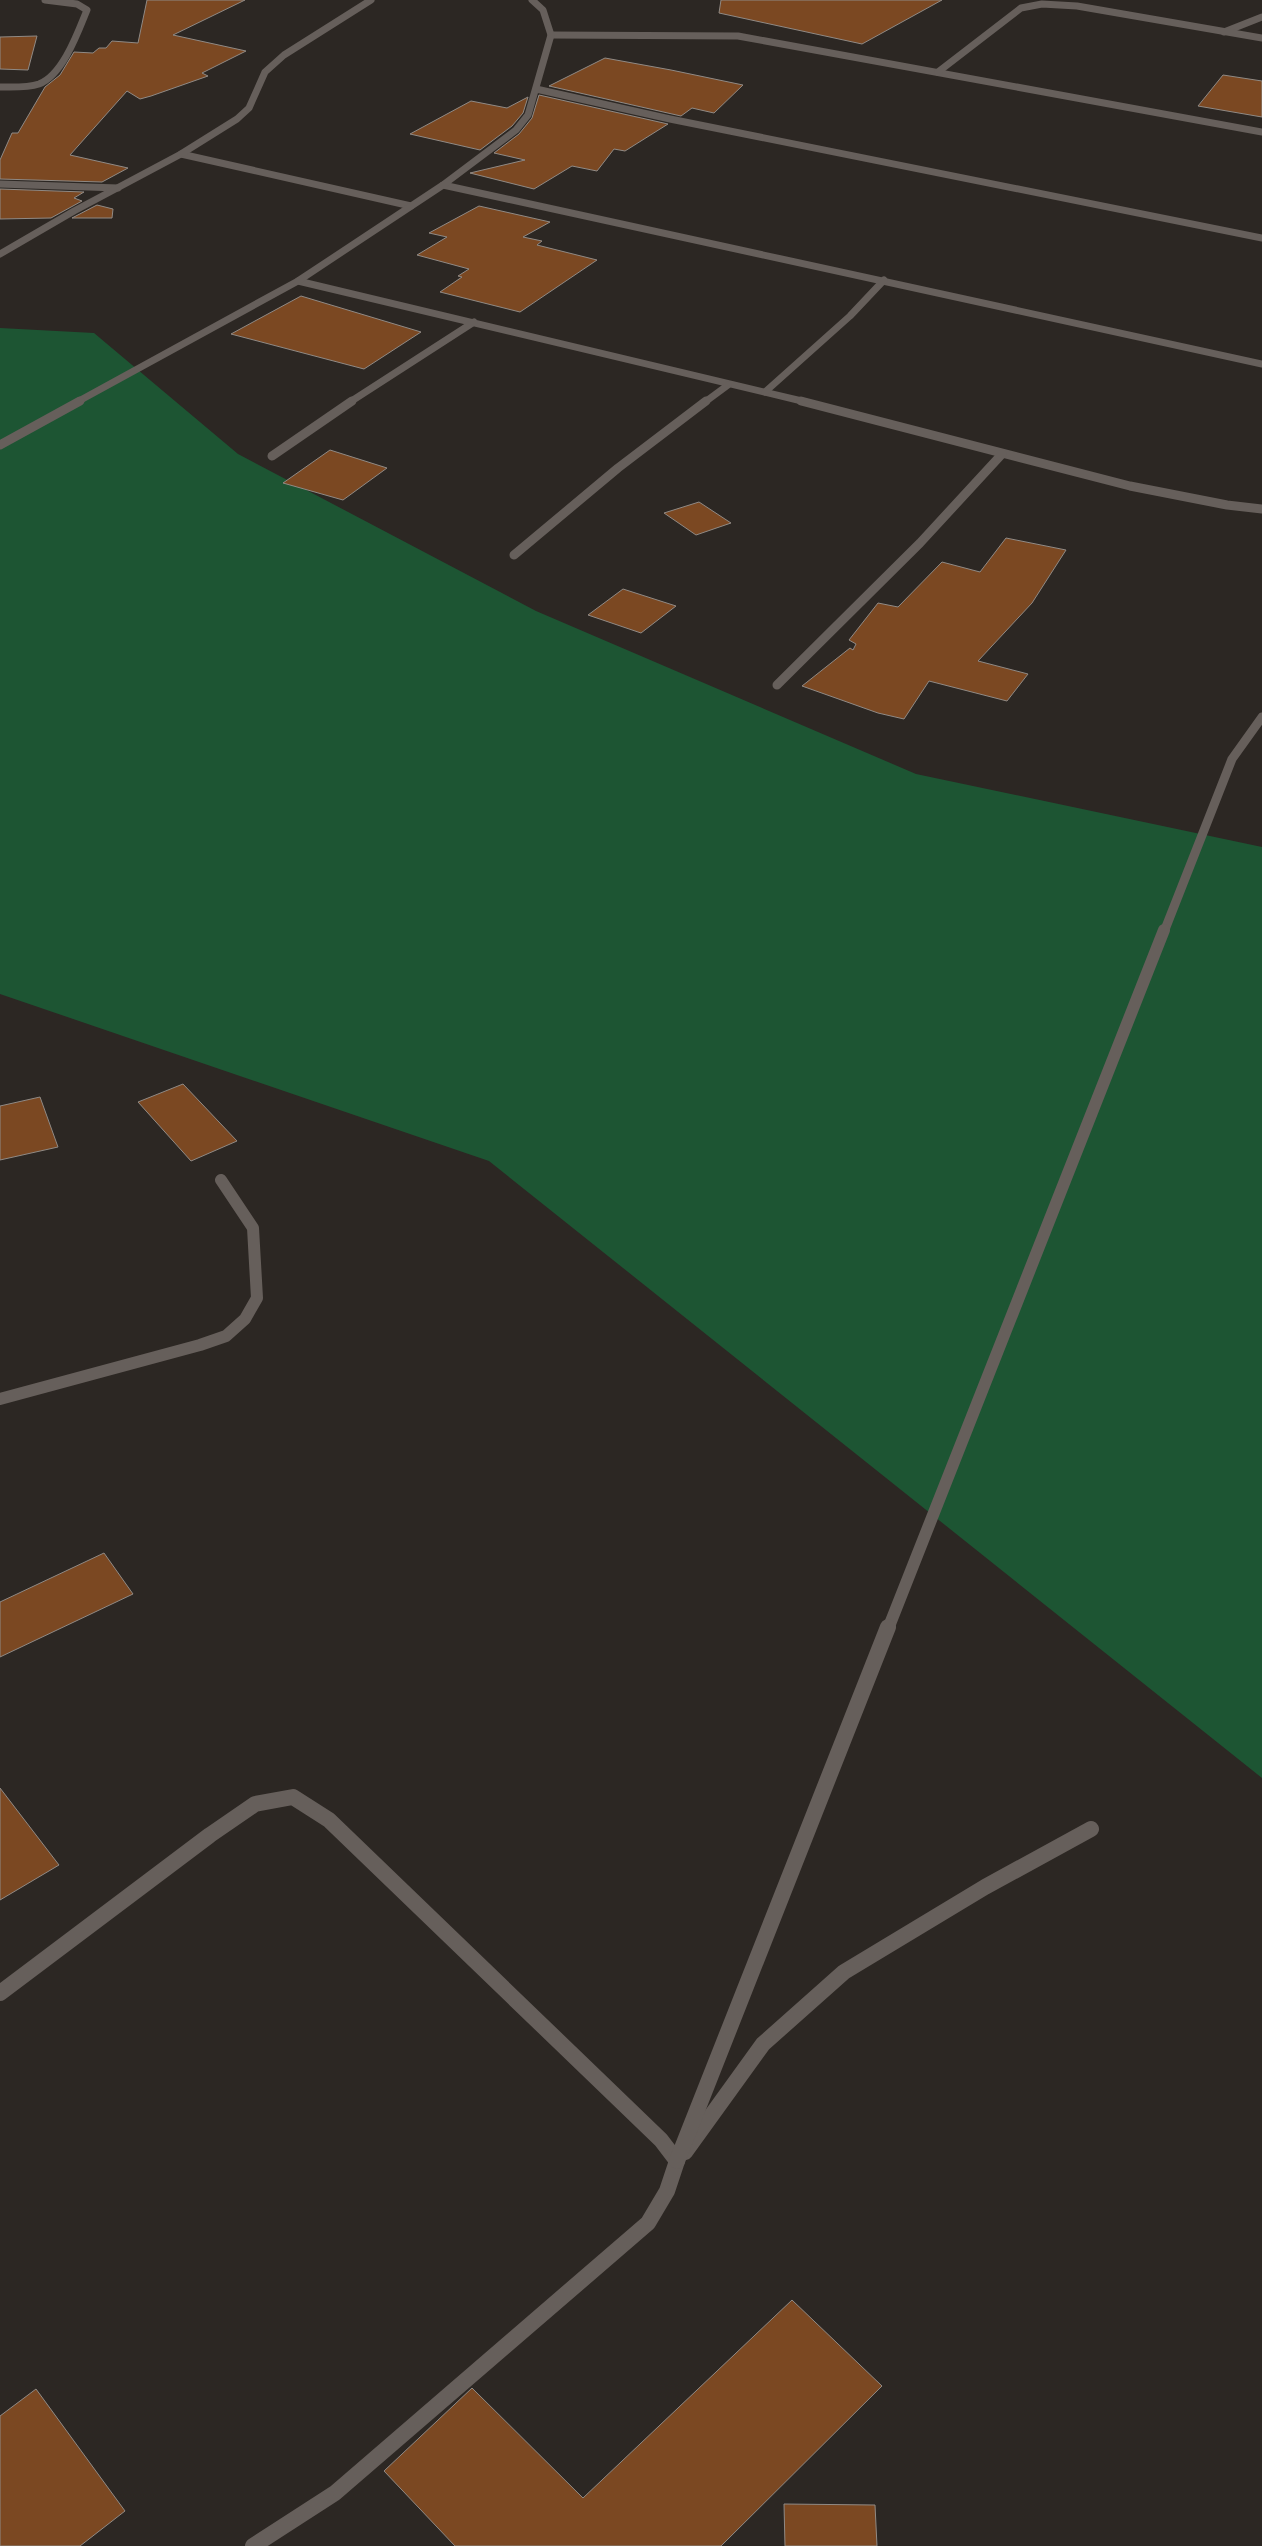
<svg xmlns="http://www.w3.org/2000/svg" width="1262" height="2546" font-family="Rubik,sans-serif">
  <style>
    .green { fill: #1d5533 }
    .building { fill: #7b4822; stroke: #908a85 }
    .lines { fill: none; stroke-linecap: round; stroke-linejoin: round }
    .minor-far3 { stroke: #665f5b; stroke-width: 7 }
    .minor-far2 { stroke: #665f5b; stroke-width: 9 }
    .minor-far1 { stroke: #665f5b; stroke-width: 12 }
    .minor { stroke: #665f5b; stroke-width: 16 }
  </style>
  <rect width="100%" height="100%" fill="#2c2723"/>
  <polygon class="green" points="0,328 94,333 238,454 536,611 916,774 1262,847 1262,1778 489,1161 0,994"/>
  <g class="building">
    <polygon points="147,0 245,0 173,35 246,51 202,73 208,76 151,96 140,99 127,91 70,155 128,168 102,182 0,179 0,160 12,133 18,133 45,87 60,75 74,52 93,53 99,48 106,48 112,41 138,43"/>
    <polygon points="721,0 942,0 862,44 719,13"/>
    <polygon points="37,36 28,70 0,69 0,37"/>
    <polygon points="605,58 671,70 743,85 714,113 692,108 681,116 549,86"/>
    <polygon points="1223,75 1262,81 1262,117 1198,106"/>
    <polygon points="539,95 668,124 625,151 614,149 597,171 572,166 534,189 470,173 525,160 494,153 519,134 532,118"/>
    <polygon points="528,97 523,113 512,126 480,150 410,134 471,101 507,108"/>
    <polygon points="0,189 84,192 74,198 82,201 51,218 0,219"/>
    <polygon points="97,205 113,209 112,218 72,218"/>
    <polygon points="479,206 550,222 523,237 542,241 537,245 597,260 520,312 440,292 462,277 458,276 469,269 417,255 447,237 429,233"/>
    <polygon points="301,296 421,332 364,369 231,334"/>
    <polygon points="330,450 387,468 343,500 283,483"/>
    <polygon points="699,502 731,523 696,535 664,513"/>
    <polygon points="1006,538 1066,550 1032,603 978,661 1028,674 1007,701 929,681 904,719 878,713 802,686 850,648 853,650 856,644 849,640 878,603 898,607 942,562 980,572"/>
    <polygon points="623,589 676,606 641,633 588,615"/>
    <polygon points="183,1084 237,1141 191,1161 138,1102"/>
    <polygon points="40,1097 58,1147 0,1160 0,1106"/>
    <polygon points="104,1553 133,1594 0,1657 0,1602"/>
    <polygon points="0,1788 59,1865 0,1900"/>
    <polygon points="792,2300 882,2386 721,2546 455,2546 384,2471 472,2388 583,2498"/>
    <polygon points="36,2389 125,2511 80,2546 0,2546 0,2416"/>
    <polygon points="784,2504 875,2505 877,2546 785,2546"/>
  </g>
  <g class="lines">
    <g class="minor-far3">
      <polyline points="1224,32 1262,17"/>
      <polyline points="551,35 738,36 1262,132"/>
      <polyline points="938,72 1021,8 1042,4 1077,6 1262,38"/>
      <path d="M0,87C13,87 27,88 39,84C63,75 78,32 87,10L77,4L45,0"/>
      <polyline points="536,89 670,119 1262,238"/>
      <polyline points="181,154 411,206"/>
      <polyline points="0,184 118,188"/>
      <polyline points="443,185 1262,364"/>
      <polyline points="0,254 74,211 181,154 237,119 249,108 265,72 284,55 371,0"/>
      <polyline points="298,281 806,402"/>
      <polyline points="765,392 850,316 884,280"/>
      <polyline points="77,402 298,281 443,185 516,130 528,115 551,35 543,10 532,0"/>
      <polyline points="350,402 474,322"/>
      <polyline points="705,402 728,385"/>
    </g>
    <g class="minor-far2">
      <polyline points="801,401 1130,486 1227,505 1262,509"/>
      <polyline points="0,445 80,401"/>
      <polyline points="272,456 352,401"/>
      <polyline points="514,555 618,468 706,401"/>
      <polyline points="777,685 920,543 1002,454"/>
      <polyline points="1164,932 1232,759 1262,717"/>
    </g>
    <g class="minor-far1">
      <polyline points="0,1399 200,1345 226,1336 245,1319 257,1298 253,1228 221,1180"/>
      <polyline points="888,1629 1164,930"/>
    </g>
    <g class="minor">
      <polyline points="0,1993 210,1835 255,1804 293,1797 329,1820 661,2140 677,2161 667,2191 648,2223 335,2493 253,2546"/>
      <polyline points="685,2152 763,2044 844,1972 985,1887 1091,1829"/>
      <polyline points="677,2161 888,1627"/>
    </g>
  </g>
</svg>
